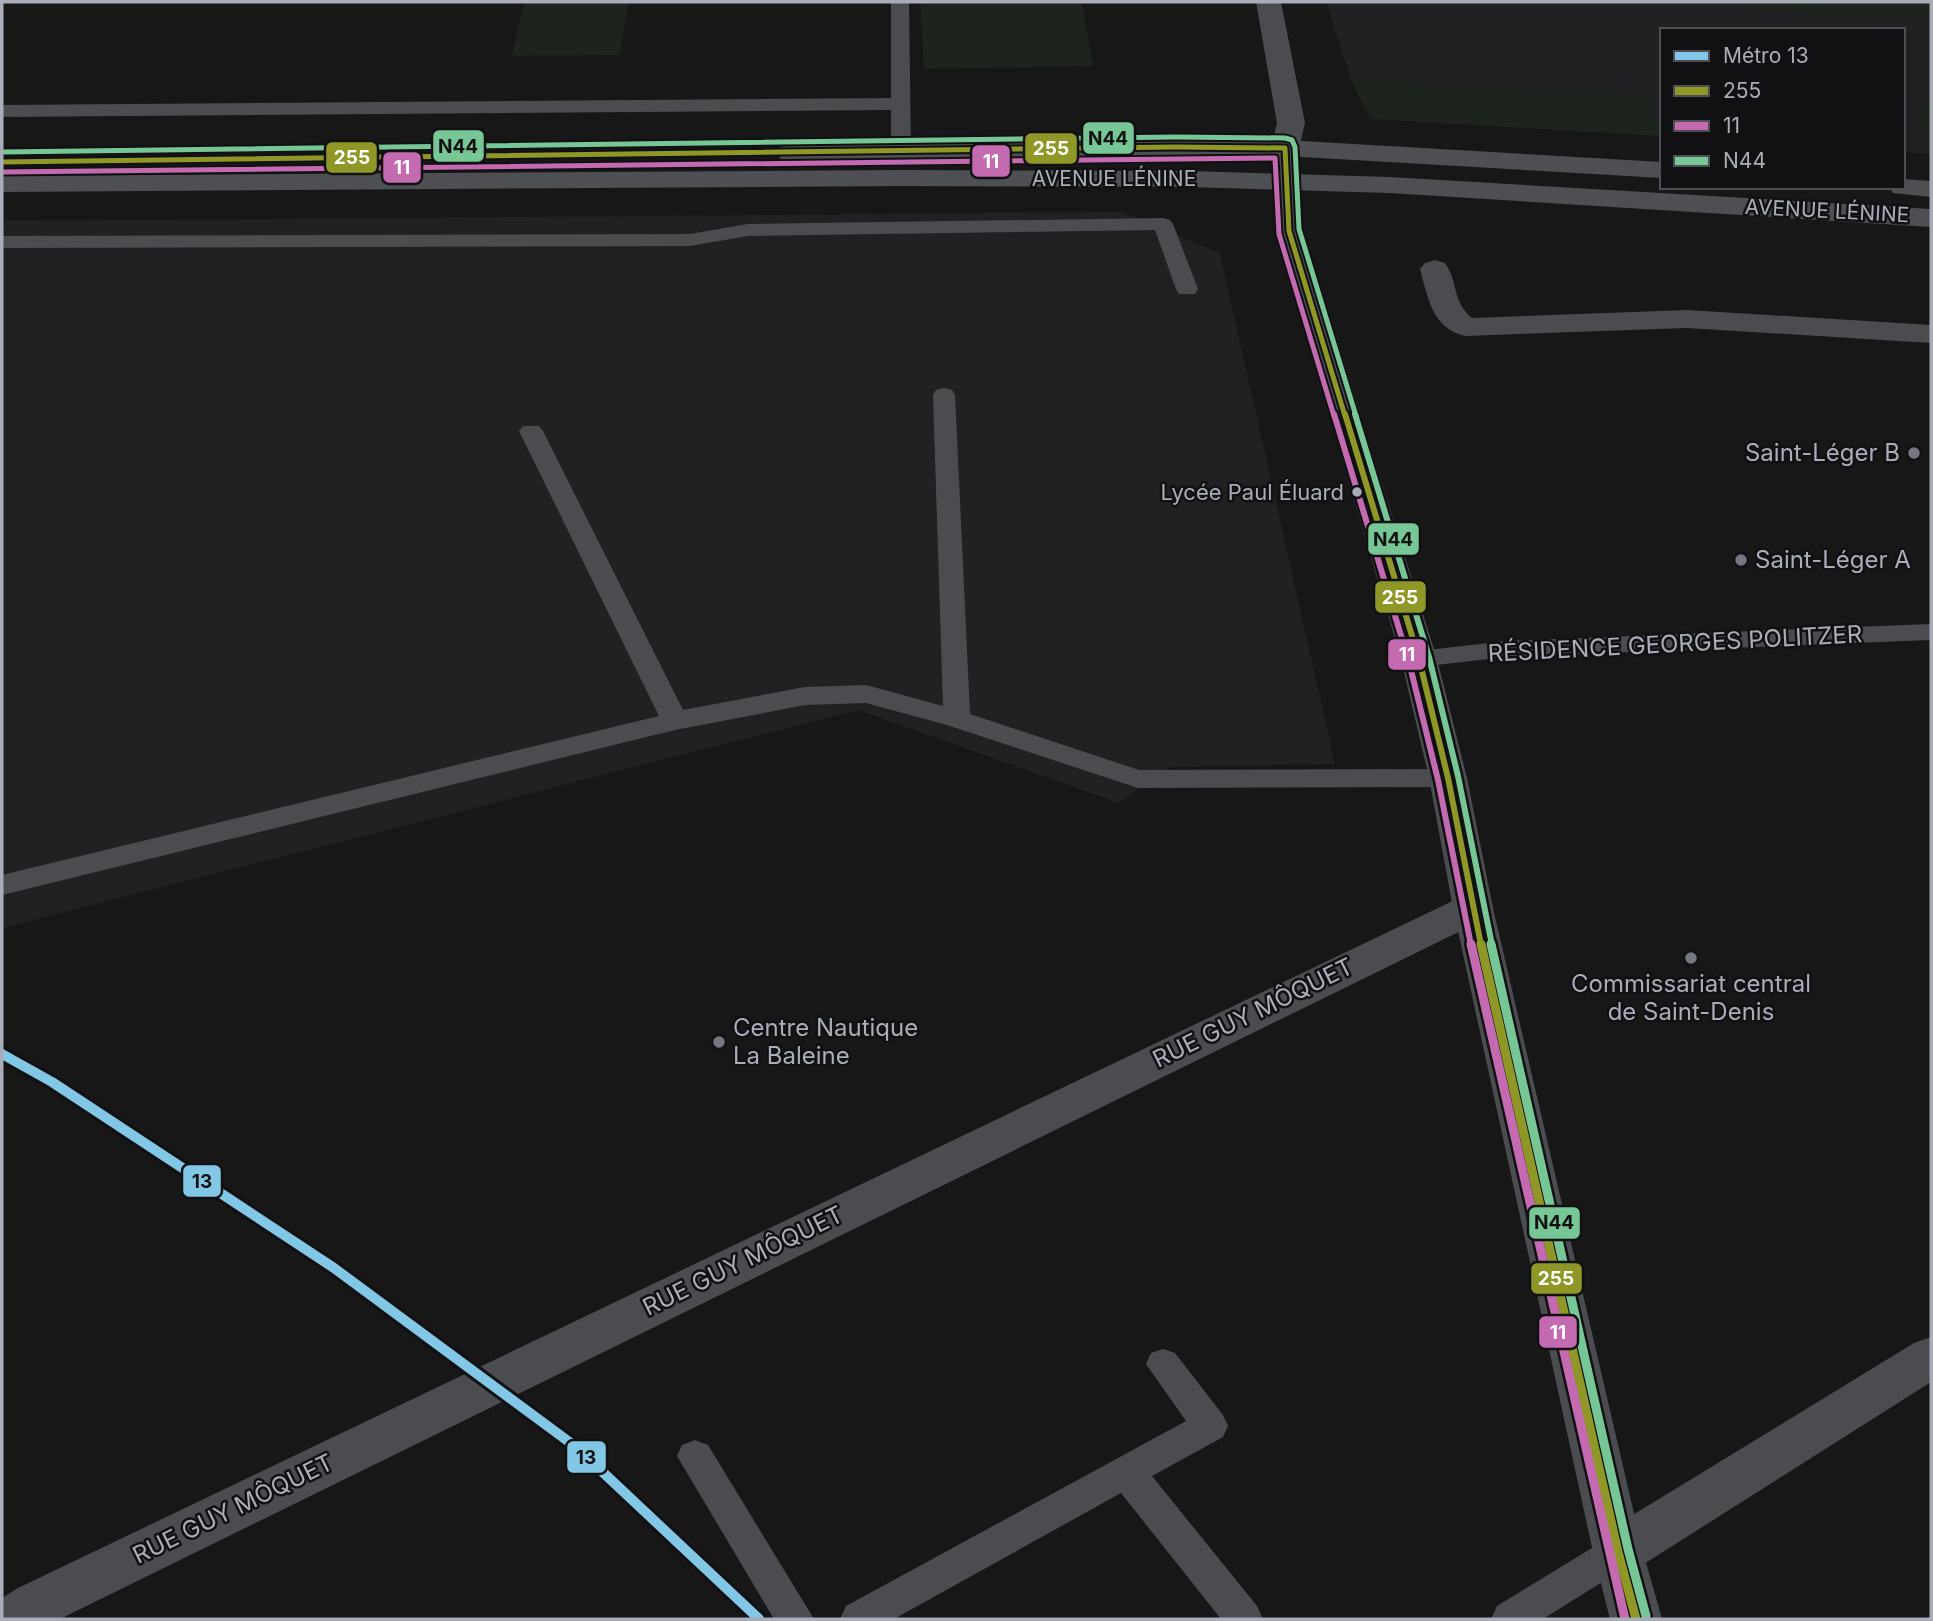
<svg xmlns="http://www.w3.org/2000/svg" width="1933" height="1621" font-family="Inter,sans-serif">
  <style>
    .built { fill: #212123 }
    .green { fill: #1d241e }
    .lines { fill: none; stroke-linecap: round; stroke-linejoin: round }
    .service { fill: #4b4c50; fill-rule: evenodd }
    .minor { fill: #4b4c50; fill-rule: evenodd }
    .tertiary { fill: #4b4c50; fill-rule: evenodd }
    .primary { fill: #4d4f52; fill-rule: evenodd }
    .bus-1-far2-casing { stroke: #111113; stroke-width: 9 }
    .bus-1-far1-casing { stroke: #111113; stroke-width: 11 }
    .bus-1-casing { stroke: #111113; stroke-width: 14 }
    .bus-2-far2-casing { stroke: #111113; stroke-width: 9 }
    .bus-2-far1-casing { stroke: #111113; stroke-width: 11 }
    .bus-2-casing { stroke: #111113; stroke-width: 14 }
    .bus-3-far2-casing { stroke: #111113; stroke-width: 9 }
    .bus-3-far1-casing { stroke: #111113; stroke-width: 11 }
    .bus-3-casing { stroke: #111113; stroke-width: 14 }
    .bus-1-far2 { stroke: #8f9827; stroke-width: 5 }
    .bus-1-far1 { stroke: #8f9827; stroke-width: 6 }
    .bus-1 { stroke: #8f9827; stroke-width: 9 }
    .bus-2-far2 { stroke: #c36ab1; stroke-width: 5 }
    .bus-2-far1 { stroke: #c36ab1; stroke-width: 6 }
    .bus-2 { stroke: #c36ab1; stroke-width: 9 }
    .bus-3-far2 { stroke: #77c695; stroke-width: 5 }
    .bus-3-far1 { stroke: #77c695; stroke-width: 6 }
    .bus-3 { stroke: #77c695; stroke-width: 9 }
    .metro-1-casing { stroke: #111113; stroke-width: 16 }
    .metro-1 { stroke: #82c8e6; stroke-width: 10 }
    .poi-dot { fill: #757880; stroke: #111113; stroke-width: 2.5 }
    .bus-dot { fill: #a8adb8; stroke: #111113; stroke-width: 2.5 }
    .labels { text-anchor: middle; stroke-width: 5; stroke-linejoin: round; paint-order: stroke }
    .far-street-label { font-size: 21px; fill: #a8adb8; stroke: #111113 }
    .bus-label { font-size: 22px; fill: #a8adb8; stroke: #111113; text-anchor: end }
    .poi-label { font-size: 24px; fill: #a8adb8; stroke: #111113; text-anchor: start }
    .street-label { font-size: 24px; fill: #a8adb8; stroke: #111113 }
    .line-badge { stroke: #111113; stroke-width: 2.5 }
    .badge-label { font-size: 19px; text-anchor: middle; font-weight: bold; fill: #fff }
    .pale-badge-label { font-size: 19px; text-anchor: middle; font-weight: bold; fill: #111 }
  </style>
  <rect width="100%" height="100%" fill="#171717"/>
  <g class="built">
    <polygon points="1326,2 1931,2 1931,154 1903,152 1903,30 1662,30 1662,136 1370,119 1351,79"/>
    <polygon points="1122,212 1220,253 1335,764 1170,767 1119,803 858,710 2,928 2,221"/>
  </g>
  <g class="green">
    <polygon points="524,2 628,2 620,55 512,56"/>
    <polygon points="920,2 1082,2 1093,66 924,69"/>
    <polygon points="1747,2 1931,2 1931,18 1907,16 1902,19 1750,10"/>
    <polygon points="1351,79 1651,95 1652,120 1662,122 1662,136 1370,119"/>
    <polygon points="1912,106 1931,107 1931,154"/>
  </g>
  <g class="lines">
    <g class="service">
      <polygon points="891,2 909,2 911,151 908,155 894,155 891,151 891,110 2,117 2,105 891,98"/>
      <polygon points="1163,218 1170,220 1173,224 1198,289 1195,294 1179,294 1176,289 1155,230 748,236 690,246 2,248 2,236 690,234 748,224"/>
      <polygon points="944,388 952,390 955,395 970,714 1139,770 1448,769 1458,771 1462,778 1458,785 1448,787 1138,788 947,725 866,703 805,705 675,730 2,895 2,875 659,716 519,431 523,426 539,426 543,431 683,710 805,687 866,685 943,706 933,395 936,390"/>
      <polygon points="1931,624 1931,640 1506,657 1419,667 1410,665 1406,659 1410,653 1419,651 1506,641"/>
      <polygon points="1163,1349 1175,1353 1223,1415 1228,1426 1223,1437 1152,1476 1257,1606 1263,1619 1221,1619 1121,1493 894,1619 840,1619 846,1606 1186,1421 1146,1364 1151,1353"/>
      <polygon points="695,1440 708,1445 814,1619 774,1619 677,1456 682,1445"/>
      <polygon points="1618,1535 1631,1540 1636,1552 1631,1564 1543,1619 1491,1619 1497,1606 1605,1540"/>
    </g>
    <g class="minor">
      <path d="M1435,260L1445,263C1459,283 1451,300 1472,318L1687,310L1931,325V343L1687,328L1465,336C1432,328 1428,298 1420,269L1425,263Z"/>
      <polygon points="1473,893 1487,898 1493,908 1487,918 60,1619 2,1619 2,1598 18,1588 1459,898"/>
      <polygon points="1931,1337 1931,1382 1636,1569 1618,1575 1600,1569 1593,1552 1600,1535 1914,1343"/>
    </g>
    <polygon class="tertiary" points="1256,2 1281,2 1305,123 1299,148 1303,231 1437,659 1467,778 1493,908 1643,1552 1662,1619 1610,1619 1593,1552 1453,908 1429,778 1401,659 1275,231 1271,148 1277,123"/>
    <g class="primary">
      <polygon points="1285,140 1662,162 1662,178 1285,156 791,161 781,159 777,153 781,147 791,145"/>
      <polygon points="901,170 1189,171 1390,177 1931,209 1931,227 1390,193 1189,187 901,186 2,192 2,176"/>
      <polygon points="1903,179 1931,181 1931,197 1893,193 1889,187 1903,187"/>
    </g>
    <g class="bus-1-far2-casing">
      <polyline id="bus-1-far2" points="2,162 1175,147 1285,148 1289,231 1345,416"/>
    </g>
    <g class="bus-1-far1-casing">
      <polyline id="bus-1-far1" points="1345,414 1419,659 1448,778 1481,945"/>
    </g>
    <g class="bus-1-casing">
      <polyline id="bus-1" points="1481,944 1618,1552 1636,1619"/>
    </g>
    <g class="bus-2-far2-casing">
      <polyline id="bus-2-far2" points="2,172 1275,158 1279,234 1334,416"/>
    </g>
    <g class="bus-2-far1-casing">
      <polyline id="bus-2-far1" points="1334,414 1409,662 1438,780 1471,945"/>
    </g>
    <g class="bus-2-casing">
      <polyline id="bus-2" points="1471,944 1625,1619"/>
    </g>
    <g class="bus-3-far2-casing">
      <polyline id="bus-3-far2" points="2,152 1175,137 1285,138 1292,140 1295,147 1299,229 1356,416"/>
    </g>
    <g class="bus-3-far1-casing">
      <polyline id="bus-3-far1" points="1355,414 1429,657 1458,776 1492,945"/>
    </g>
    <g class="bus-3-casing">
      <polyline id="bus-3" points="1491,944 1628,1549 1646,1616"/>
    </g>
    <use href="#bus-1-far2" class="bus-1-far2"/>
    <use href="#bus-1-far1" class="bus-1-far1"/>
    <use href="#bus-1" class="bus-1"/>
    <use href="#bus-2-far2" class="bus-2-far2"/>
    <use href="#bus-2-far1" class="bus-2-far1"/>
    <use href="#bus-2" class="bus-2"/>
    <use href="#bus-3-far2" class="bus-3-far2"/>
    <use href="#bus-3-far1" class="bus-3-far1"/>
    <use href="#bus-3" class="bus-3"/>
    <g class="metro-1-casing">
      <polyline id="metro-1" points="2,1054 52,1082 334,1268 576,1447 759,1619"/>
    </g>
    <use href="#metro-1" class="metro-1"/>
  </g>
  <g class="poi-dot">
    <circle cx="1914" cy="453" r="7"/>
    <circle cx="1741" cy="560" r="7"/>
    <circle cx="1691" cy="958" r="7"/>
    <circle cx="719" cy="1042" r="7"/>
  </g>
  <circle class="bus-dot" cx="1357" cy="492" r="6"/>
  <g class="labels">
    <g class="far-street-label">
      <text x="1114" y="186">AVENUE LÉNINE</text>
      <text transform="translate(1827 211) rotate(3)" y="7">AVENUE LÉNINE</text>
    </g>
    <g class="bus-label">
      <text x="1344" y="500">Lycée Paul Éluard</text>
    </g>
    <g class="poi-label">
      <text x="1900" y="461" text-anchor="end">Saint-Léger B</text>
      <text x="1755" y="568">Saint-Léger A</text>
      <text x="1691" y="992" text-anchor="middle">Commissariat central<tspan x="1691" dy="28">de Saint-Denis</tspan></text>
      <text x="733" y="1036">Centre Nautique<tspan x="733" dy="28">La Baleine</tspan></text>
    </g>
    <g class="street-label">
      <text transform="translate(1675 644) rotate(-3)" y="8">RÉSIDENCE GEORGES POLITZER</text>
      <text transform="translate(1253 1013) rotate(-26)" y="8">RUE GUY MÔQUET</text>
      <text transform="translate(743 1261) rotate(-26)" y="8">RUE GUY MÔQUET</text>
      <text transform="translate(233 1509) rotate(-26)" y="8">RUE GUY MÔQUET</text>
    </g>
  </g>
  <g class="line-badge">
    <rect x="1082" y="121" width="53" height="34" rx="7" fill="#77c695"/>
    <rect x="432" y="129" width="53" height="34" rx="7" fill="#77c695"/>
    <rect x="1024" y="132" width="54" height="33" rx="7" fill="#8f9827"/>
    <rect x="325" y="141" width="53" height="33" rx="7" fill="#8f9827"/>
    <rect x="971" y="144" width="40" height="34" rx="7" fill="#c36ab1"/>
    <rect x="382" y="151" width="40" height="33" rx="7" fill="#c36ab1"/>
    <rect x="1367" y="522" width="53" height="34" rx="7" fill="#77c695"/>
    <rect x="1374" y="580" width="53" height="34" rx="7" fill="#8f9827"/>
    <rect x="1387" y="638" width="40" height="33" rx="7" fill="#c36ab1"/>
    <rect x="182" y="1164" width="40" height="34" rx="7" fill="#82c8e6"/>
    <rect x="1528" y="1206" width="53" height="34" rx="7" fill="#77c695"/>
    <rect x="1530" y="1262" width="53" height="33" rx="7" fill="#8f9827"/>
    <rect x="1538" y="1315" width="40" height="34" rx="7" fill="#c36ab1"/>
    <rect x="566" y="1440" width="41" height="34" rx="7" fill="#82c8e6"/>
  </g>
  <g class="badge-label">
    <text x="1051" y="155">255</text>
    <text x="352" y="164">255</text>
    <text x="991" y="168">11</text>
    <text x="402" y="174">11</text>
    <text x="1400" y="604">255</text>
    <text x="1407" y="661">11</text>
    <text x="1556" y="1285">255</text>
    <text x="1558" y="1339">11</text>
  </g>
  <g class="pale-badge-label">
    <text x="1108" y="145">N44</text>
    <text x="458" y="153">N44</text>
    <text x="1393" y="546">N44</text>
    <text x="202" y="1188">13</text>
    <text x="1554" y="1229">N44</text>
    <text x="586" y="1464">13</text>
  </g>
  <rect width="1933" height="1621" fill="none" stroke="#a8adb8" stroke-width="7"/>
  <rect x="1660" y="28" width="245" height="161" fill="#111113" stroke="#4d4f55" stroke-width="2"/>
  <rect x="1674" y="51" width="35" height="10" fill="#82c8e6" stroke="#4d4f55" stroke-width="2"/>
  <text x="1723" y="63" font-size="21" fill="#a8adb8">Métro 13</text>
  <rect x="1674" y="86" width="35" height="10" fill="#8f9827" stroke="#4d4f55" stroke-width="2"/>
  <text x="1723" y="98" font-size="21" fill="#a8adb8">255</text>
  <rect x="1674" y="121" width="35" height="10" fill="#c36ab1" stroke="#4d4f55" stroke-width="2"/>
  <text x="1723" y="133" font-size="21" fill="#a8adb8">11</text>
  <rect x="1674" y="156" width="35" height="10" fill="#77c695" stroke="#4d4f55" stroke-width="2"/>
  <text x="1723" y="168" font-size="21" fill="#a8adb8">N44</text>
</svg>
